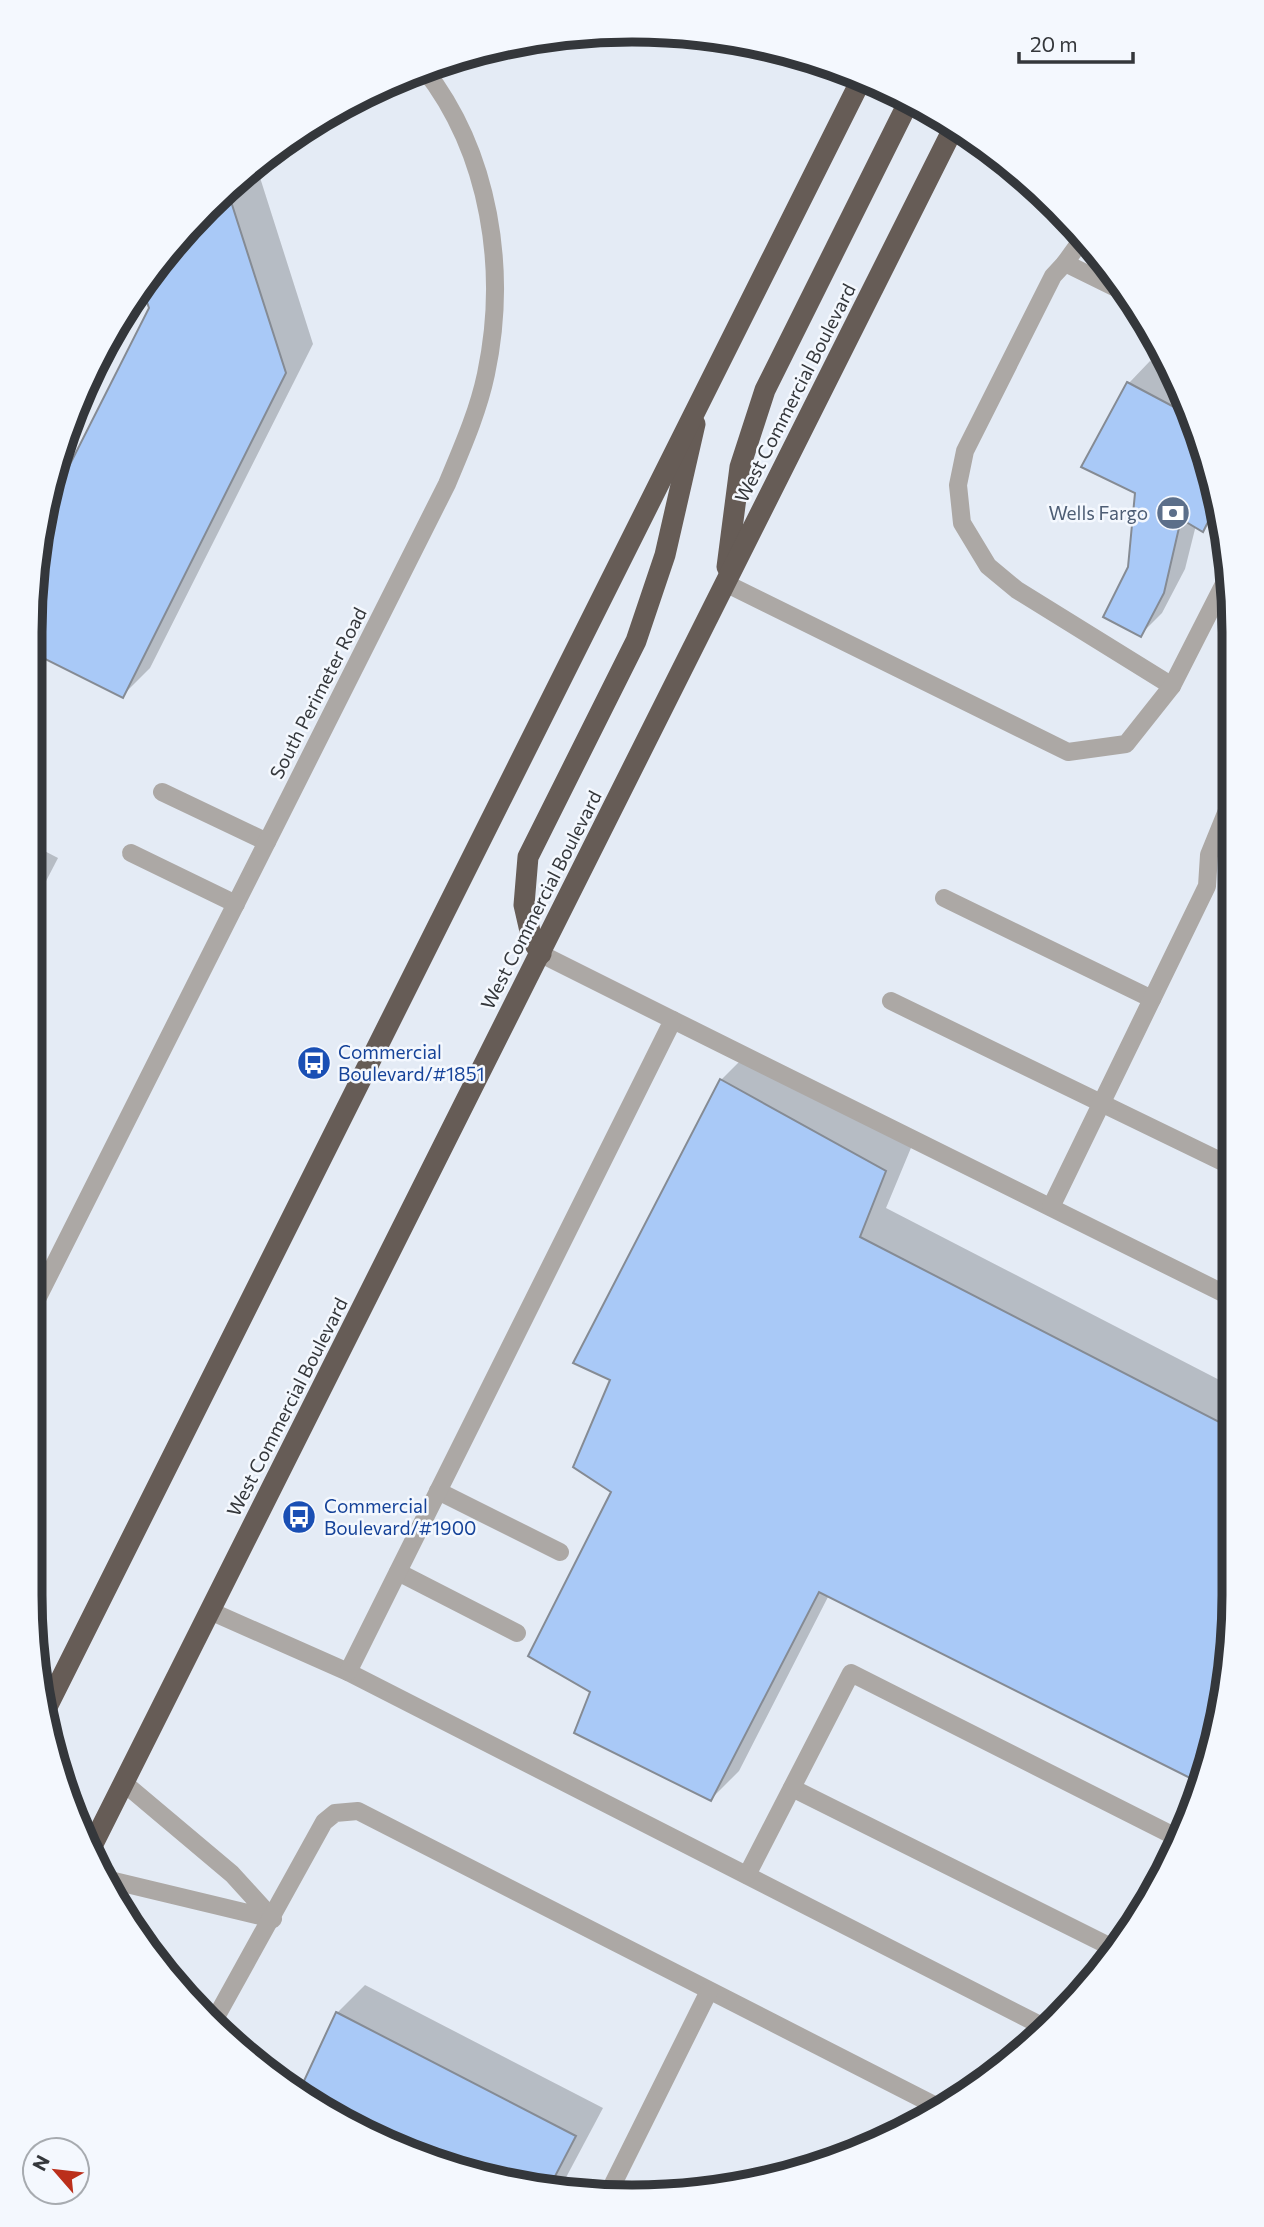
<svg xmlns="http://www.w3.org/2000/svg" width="1264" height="2227" font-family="Commissioner,sans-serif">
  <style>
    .shadow { fill: #0003 }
    .building { fill: #a9c9f7; stroke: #858b94; stroke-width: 2 }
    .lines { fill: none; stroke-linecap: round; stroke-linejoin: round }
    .minor { stroke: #aca8a5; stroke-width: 18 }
    .highway { stroke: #665c56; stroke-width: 21 }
    .labels { text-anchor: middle; stroke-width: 5; stroke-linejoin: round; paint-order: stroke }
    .street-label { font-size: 19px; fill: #34373b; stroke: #f4f8fe }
    .service-label { font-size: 19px; fill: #4e5e75; stroke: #f4f8fe; text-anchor: end }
    .transit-label { font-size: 19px; fill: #164399; stroke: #f4f8fe; text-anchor: start }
    .rim { fill: none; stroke: #34373b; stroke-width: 9 }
  </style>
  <rect width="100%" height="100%" fill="#e4ebf5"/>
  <g class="shadow">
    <polygon points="256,165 313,344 150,668 122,696 31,650 31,592 59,450 75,458 206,206"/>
    <polygon points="1150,361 1173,374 1202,439 1218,515 1203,529 1196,525 1185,569 1162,613 1140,635 1129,567 1137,492 1129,383"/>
    <polygon points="31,844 58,858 31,910"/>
    <polygon points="749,1052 913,1143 886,1208 1233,1387 1233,1635 1207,1764 1194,1778 829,1595 739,1771 711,1799 614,1492 612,1379 721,1080"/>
    <polygon points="365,1985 603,2108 562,2185 476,2177 297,2095 337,2013"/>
  </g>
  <g class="building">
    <polygon points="227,189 286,373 123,698 31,652 31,592 52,488 57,490 149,308 141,285 206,206"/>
    <polygon points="1127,382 1193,417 1202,439 1216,506 1203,532 1181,519 1164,593 1141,637 1103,617 1128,567 1135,493 1081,467"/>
    <polygon points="720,1079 886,1171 860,1237 1233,1429 1233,1635 1210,1748 1194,1780 819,1592 711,1801 574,1733 590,1692 528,1656 611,1492 573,1467 610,1380 573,1363"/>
    <polygon points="336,2012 576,2136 551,2184 476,2177 297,2096"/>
  </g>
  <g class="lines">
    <g class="minor">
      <polyline points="1065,263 1083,238"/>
      <polyline points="1124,292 1065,263 1053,276 965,451 958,485 962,523 988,566 1017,590 1172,686"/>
      <polyline points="725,583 1068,752 1126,744 1172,686 1229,574"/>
      <polyline points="162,792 267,842"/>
      <polyline points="131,853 236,904"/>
      <polyline points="944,898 1152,999"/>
      <polyline points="891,1001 1233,1167"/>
      <polyline points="673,1020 1233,1298"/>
      <polyline points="1051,1207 1207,886 1209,855 1233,796"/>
      <path d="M30,1313L447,484C462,448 478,412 486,374C508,270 490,153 424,69"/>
      <polyline points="438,1491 560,1552"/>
      <polyline points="398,1572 517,1633"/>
      <polyline points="210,1611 348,1672 1042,2026"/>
      <polyline points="348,1672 673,1020 541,954"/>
      <polyline points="792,1788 1115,1949"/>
      <polyline points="747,1875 851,1673 1178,1838"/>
      <polyline points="110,1880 273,1919 232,1874 124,1783"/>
      <polyline points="215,2019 324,1822 335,1813 358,1811 936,2106"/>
      <polyline points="610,2190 709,1991"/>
    </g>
    <g class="highway">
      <polyline points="727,567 740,467 765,390 909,101"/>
      <polyline points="541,954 532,940 524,905 528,857 636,641 665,555 695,424"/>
      <polyline points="48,1705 863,76"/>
      <polyline points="92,1846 955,125"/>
    </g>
  </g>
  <defs>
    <g id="bank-disc" transform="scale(1.75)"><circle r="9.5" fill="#5c6f8a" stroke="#f4f8fe"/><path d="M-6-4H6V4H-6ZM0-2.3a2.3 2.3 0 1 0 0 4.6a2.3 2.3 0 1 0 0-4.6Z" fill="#fff"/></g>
    <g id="bus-disc" transform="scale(1.75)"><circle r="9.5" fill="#1a4fb4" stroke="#f4f8fe"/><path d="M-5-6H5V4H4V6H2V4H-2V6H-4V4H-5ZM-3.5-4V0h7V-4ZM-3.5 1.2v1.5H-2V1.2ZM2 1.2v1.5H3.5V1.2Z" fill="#fff"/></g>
  </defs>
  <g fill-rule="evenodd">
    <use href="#bank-disc" x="1173" y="513"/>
    <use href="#bus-disc" x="314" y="1063"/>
    <use href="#bus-disc" x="299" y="1517"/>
  </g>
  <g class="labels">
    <g class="street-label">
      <text transform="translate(795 393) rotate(-63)" y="7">West Commercial Boulevard</text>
      <text transform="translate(318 693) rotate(-63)" y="7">South Perimeter Road</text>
      <text transform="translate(541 900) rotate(-63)" y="7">West Commercial Boulevard</text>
      <text transform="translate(287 1407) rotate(-63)" y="7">West Commercial Boulevard</text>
    </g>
    <g class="service-label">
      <text x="1148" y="520">Wells Fargo</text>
    </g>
    <g class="transit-label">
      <text x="338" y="1059">Commercial<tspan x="338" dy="22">Boulevard/#1851</tspan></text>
      <text x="324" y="1513">Commercial<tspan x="324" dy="22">Boulevard/#1900</tspan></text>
    </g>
  </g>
  <path d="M0 0H1264V2227H0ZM632 42H632A590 590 0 0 1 1222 632V1595A590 590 0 0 1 632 2185H632A590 590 0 0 1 42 1595V632A590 590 0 0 1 632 42Z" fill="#f4f8fe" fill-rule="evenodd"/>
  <path class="rim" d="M632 42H632A590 590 0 0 1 1222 632V1595A590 590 0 0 1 632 2185H632A590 590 0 0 1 42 1595V632A590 590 0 0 1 632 42Z"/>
  <g transform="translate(56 2171) rotate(298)"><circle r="33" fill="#f4f8fe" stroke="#a7abb0" stroke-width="2"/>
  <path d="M0-5L12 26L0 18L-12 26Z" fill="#bb2f1b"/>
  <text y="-10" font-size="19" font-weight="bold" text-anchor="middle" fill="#34373b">N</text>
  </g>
  <path d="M1019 52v10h114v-10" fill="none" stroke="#34373b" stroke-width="3.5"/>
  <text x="1030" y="52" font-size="21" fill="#34373b" stroke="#f4f8fe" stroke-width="5" paint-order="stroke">20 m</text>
</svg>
